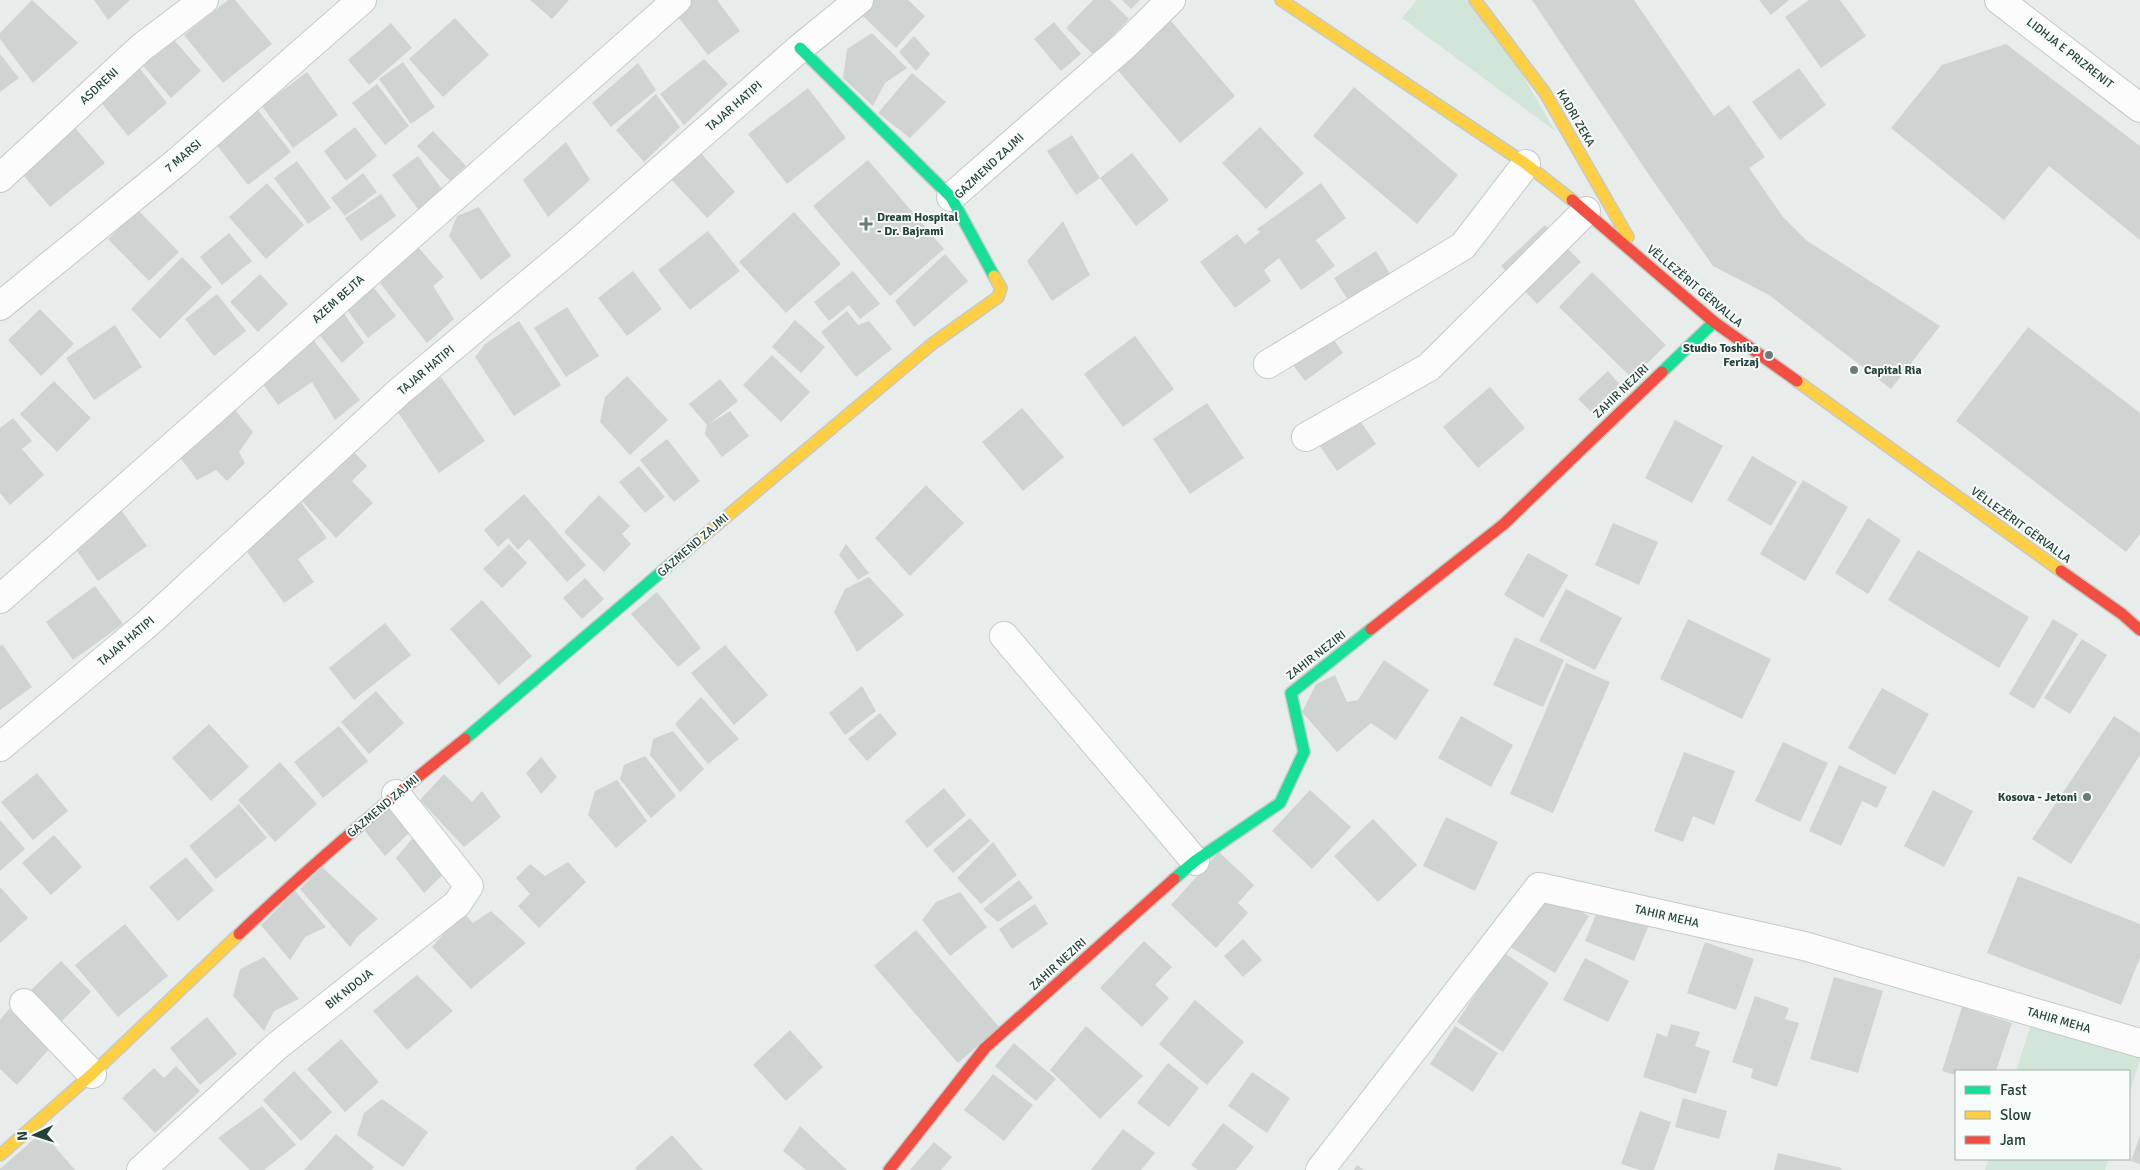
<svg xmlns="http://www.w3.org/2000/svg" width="2140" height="1170" font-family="Signika,sans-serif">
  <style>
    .green { fill: #d1e6d8 }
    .building { fill: #cfd4d2 }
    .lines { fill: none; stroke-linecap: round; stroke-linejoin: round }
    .street-casing { stroke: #c5cac8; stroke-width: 30 }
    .fast-casing { stroke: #c3cbc8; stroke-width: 14 }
    .slow-casing { stroke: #c3cbc8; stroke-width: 14 }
    .jam-casing { stroke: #c3cbc8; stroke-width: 14 }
    .street { stroke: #fcfcfc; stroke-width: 28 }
    .fast { stroke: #16e098; stroke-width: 11 }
    .slow { stroke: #ffcf43; stroke-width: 11 }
    .jam { stroke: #f24e42; stroke-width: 11 }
    .poi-dot { fill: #697e78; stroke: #f7fbf9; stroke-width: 2 }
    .labels { text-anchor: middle; stroke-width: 4; stroke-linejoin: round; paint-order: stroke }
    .street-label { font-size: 12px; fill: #24423a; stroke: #f7fbf9 }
    .poi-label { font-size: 12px; font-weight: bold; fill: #24423a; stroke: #f7fbf9; text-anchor: start }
  </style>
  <rect width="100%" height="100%" fill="#e8edeb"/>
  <g class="green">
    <polygon points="1417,0 1479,0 1555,131 1402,18"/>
    <polygon points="2033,1018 2140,1043 2140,1059 2129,1095 2129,1071 2016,1071"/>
    <polygon points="1989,1159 2109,1159 2105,1170 1985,1170"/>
  </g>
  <g class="building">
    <polygon points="32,0 78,43 33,83 0,39 0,33"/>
    <polygon points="94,0 130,0 108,20"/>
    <polygon points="228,0 235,0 272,44 223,83 184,35"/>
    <polygon points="530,0 569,0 552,19"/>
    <polygon points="689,0 717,0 740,31 708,55 675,13"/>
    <polygon points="872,0 908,0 925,16 896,48 860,13"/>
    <polygon points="1093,0 1110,0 1129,19 1094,55 1066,28"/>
    <polygon points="1122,0 1140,0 1131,9"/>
    <polygon points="1532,0 1634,0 1714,116 1729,105 1765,157 1749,168 1783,217 1806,240 1940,326 1891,389 1769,295 1713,266 1651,178"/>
    <polygon points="1759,0 1789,0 1771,15"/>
    <polygon points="1809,0 1840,0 1866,36 1821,68 1785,17"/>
    <polygon points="455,18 489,55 443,97 409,59"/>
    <polygon points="1171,21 1235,96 1180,143 1116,68"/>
    <polygon points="1054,22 1081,54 1061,71 1034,39"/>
    <polygon points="391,23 412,48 369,85 348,60"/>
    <polygon points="168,33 201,71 171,98 138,60"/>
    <polygon points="872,33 907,68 885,83 873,106 843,78 847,49"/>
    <polygon points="914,36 930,54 916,71 899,52"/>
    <polygon points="2006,44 2140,146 2140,240 2049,166 2004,220 1891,128 1942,65"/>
    <polygon points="0,54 19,78 0,92"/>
    <polygon points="704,59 728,84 684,125 660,94"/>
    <polygon points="403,62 435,107 411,124 379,79"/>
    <polygon points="638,63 656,90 611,127 592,103"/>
    <polygon points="137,65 167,103 128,136 99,100"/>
    <polygon points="1799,68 1826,105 1780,140 1752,102"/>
    <polygon points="307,72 338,115 293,148 262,106"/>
    <polygon points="912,73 946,102 910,138 878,113"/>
    <polygon points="377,84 409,126 385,145 352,103"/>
    <polygon points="1354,87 1458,175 1417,224 1313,136"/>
    <polygon points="808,88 846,138 787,184 748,134"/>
    <polygon points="656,94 680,127 644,162 616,130"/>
    <polygon points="257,109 291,152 248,185 215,143"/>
    <polygon points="71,123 105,163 50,207 19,170"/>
    <polygon points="355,127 377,156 346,181 324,151"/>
    <polygon points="1260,127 1304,173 1266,209 1222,163"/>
    <polygon points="433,131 466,166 450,181 417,146"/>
    <polygon points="1072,135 1100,178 1076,195 1047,151"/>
    <polygon points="566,142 590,180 548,217 523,180"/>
    <polygon points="699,151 735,192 707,218 670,178"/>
    <polygon points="1132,153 1169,200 1136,226 1100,178"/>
    <polygon points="418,156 444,192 419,210 392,175"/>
    <polygon points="868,160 944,249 890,296 813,206"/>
    <polygon points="297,161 331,208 308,224 274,178"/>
    <polygon points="363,173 377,192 345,216 331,198"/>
    <polygon points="267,183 304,225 266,259 229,217"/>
    <polygon points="1321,183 1346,218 1316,240 1335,266 1301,290 1279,258 1264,270 1271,281 1235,308 1200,262 1237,234 1245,244 1260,232 1257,229"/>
    <polygon points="381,194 396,216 361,241 345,218"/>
    <polygon points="479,207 511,256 481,280 449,236 457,216"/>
    <polygon points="138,210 179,252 149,281 108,239"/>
    <polygon points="794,212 841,264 786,313 739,262"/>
    <polygon points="1063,221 1090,275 1052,301 1027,261"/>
    <polygon points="1545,225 1581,262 1537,304 1501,266"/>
    <polygon points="708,231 740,271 690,310 658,270"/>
    <polygon points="229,233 252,261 222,285 200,257"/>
    <polygon points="418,247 444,277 433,286 454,319 427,343 380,283"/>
    <polygon points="1376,251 1403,295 1361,321 1334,278"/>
    <polygon points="945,254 968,281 914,327 895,301"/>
    <polygon points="182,257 212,287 160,339 131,309"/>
    <polygon points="633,271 662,309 627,336 598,298"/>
    <polygon points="853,271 880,304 860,319 849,305 829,321 814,302"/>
    <polygon points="1592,272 1666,345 1632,378 1559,307"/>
    <polygon points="260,274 288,304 258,332 230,302"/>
    <polygon points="367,279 396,316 368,338 342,303"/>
    <polygon points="217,294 246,331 214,356 185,319"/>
    <polygon points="339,306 364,343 342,363 314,328"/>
    <polygon points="567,307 599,356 566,377 534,328"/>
    <polygon points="40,309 74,344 41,376 8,340"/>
    <polygon points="847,311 858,325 869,321 892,349 856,377 821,332"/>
    <polygon points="1318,317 1343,353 1305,381 1279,346"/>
    <polygon points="795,320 825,347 801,373 772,347"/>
    <polygon points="519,321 561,385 514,416 475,357 485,344"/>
    <polygon points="115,325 142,367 94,400 66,358"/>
    <polygon points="2028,327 2140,413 2140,534 2126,552 1956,421"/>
    <polygon points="1135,336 1174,389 1123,427 1084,374"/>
    <polygon points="311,337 360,400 335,420 312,382 278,405 260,380"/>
    <polygon points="772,355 810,392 781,422 743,385"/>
    <polygon points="1608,371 1627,393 1598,419 1578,399"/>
    <polygon points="627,376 668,420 630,455 600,422 605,397"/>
    <polygon points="441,377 485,441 439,473 395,408"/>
    <polygon points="720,379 738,401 709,424 730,411 749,436 722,457 705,434 707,425 689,404"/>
    <polygon points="54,381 91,418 57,452 20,414"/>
    <polygon points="1490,387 1525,428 1478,468 1443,427"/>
    <polygon points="1207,403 1244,458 1190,494 1153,439"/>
    <polygon points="231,405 253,432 239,452 245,463 227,481 216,470 197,480 176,452"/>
    <polygon points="1022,408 1064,457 1023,491 982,442"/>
    <polygon points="1356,415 1376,444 1337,471 1317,442"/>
    <polygon points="13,418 32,441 22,449 44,475 10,505 0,493 0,428"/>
    <polygon points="1675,420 1723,446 1692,503 1645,478"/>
    <polygon points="667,439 700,481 674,502 640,460"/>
    <polygon points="353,451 367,466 352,481 373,503 336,538 300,499"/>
    <polygon points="1752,456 1797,482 1771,526 1727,500"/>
    <polygon points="639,466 665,497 645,513 619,482"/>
    <polygon points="1803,480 1848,507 1805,581 1760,554"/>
    <polygon points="926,485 964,523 910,576 875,538"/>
    <polygon points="524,494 586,565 567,582 529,539 518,550 508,538 498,547 484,530"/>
    <polygon points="599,495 630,526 622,534 631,544 604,572 564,532"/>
    <polygon points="301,502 327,538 298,559 314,582 284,603 242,545"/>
    <polygon points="121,510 147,546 98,581 73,545"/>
    <polygon points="1868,518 1901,540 1868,594 1835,573"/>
    <polygon points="1613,523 1658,542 1639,585 1595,565"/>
    <polygon points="509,544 527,563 502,588 483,569"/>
    <polygon points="846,544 869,573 858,580 839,555"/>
    <polygon points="1918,550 2029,617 1999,668 1888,600"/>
    <polygon points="1528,553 1568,575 1543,618 1504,595"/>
    <polygon points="869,577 904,615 857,652 834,612 845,589"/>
    <polygon points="585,578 604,599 582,619 563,598"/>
    <polygon points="95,586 123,624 73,660 46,622"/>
    <polygon points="1566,589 1622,618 1595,670 1539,641"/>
    <polygon points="657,592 701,648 678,667 631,614"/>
    <polygon points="482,600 532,656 499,685 450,629"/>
    <polygon points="1688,619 1771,659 1742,719 1660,679"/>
    <polygon points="2053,619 2078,634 2034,709 2009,694"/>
    <polygon points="385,623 411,655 354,700 329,668"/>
    <polygon points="1515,637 1564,660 1543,707 1493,685"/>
    <polygon points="2082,639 2107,655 2070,714 2044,698"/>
    <polygon points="2,644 32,687 0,710 0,646"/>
    <polygon points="725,645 768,695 734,725 691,673"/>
    <polygon points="1384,660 1429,690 1396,740 1371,723 1337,752 1302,712 1316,684 1335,675 1347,702 1358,700"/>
    <polygon points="1566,663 1610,682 1553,813 1510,794"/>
    <polygon points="862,686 876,711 845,735 829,713"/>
    <polygon points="1882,688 1929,714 1895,775 1848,748"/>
    <polygon points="376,691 404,723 369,754 341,722"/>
    <polygon points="701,697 739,739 708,764 675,724"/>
    <polygon points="880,713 897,734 867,761 848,739"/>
    <polygon points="1461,716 1513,745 1491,787 1438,758"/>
    <polygon points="2114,716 2140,733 2140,755 2071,864 2032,839"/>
    <polygon points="209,724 249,767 211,801 172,758"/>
    <polygon points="339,726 368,761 323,798 294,762"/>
    <polygon points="673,731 704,769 680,792 650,755 653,739"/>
    <polygon points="1783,742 1828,763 1800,822 1755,801"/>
    <polygon points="1684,752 1735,771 1714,825 1693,816 1683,842 1654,831"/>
    <polygon points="645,756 676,796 651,818 620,779 624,765"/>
    <polygon points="541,757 557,777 541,794 526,773"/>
    <polygon points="280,762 317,804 275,842 238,800"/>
    <polygon points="1839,765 1887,787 1877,808 1862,801 1841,846 1809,831"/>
    <polygon points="37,773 68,811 33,840 1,802"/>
    <polygon points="444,774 472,802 482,791 501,817 464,847 420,800"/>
    <polygon points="617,780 647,821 616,848 588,815 595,791"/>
    <polygon points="944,788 966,815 927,848 905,821"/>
    <polygon points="1310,790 1351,827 1312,869 1272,831"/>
    <polygon points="1933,790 1973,811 1944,867 1904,846"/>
    <polygon points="239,804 267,838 216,879 189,846"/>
    <polygon points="390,805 412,830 385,856 364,830"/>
    <polygon points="1446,817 1498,842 1475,891 1423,866"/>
    <polygon points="970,818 990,841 953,873 933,850"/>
    <polygon points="1373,819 1417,865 1378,902 1334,856"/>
    <polygon points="0,820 25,849 0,871"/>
    <polygon points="416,834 449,869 424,893 396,858"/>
    <polygon points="54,835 82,867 51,895 22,863"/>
    <polygon points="993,842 1017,875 981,904 957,878"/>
    <polygon points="1219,852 1254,885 1238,903 1248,913 1216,948 1171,905"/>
    <polygon points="186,857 214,890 178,921 149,887"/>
    <polygon points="568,862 586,882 539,928 518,906 530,894 516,878 530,864 545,876"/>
    <polygon points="322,867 378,919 358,936 350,947 300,889"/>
    <polygon points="2018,876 2140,924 2140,958 2121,1005 1987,953"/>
    <polygon points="1019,880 1033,898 998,922 983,909"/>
    <polygon points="0,887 28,918 0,943"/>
    <polygon points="1543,889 1589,916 1555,973 1510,947"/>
    <polygon points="295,891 326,927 305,937 290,960 261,925"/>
    <polygon points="960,892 987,927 950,956 922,920 936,902"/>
    <polygon points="1604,895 1653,915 1634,961 1585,941"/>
    <polygon points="1035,904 1048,924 1012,949 999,929"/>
    <polygon points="491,911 526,943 471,989 432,947 463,912 473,923"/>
    <polygon points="125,924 168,976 118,1017 75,965"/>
    <polygon points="916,930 999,1027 958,1063 874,966"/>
    <polygon points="1243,939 1262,960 1243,977 1224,956"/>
    <polygon points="1144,941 1172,967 1155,985 1169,998 1142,1027 1100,988"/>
    <polygon points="1705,942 1754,959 1736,1010 1687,993"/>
    <polygon points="1503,952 1549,983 1503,1052 1457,1022"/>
    <polygon points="264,957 299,999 274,1011 264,1031 233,996 240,969"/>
    <polygon points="1585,958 1629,981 1608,1022 1563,1000"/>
    <polygon points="61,961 91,992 60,1023 29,992"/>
    <polygon points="417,975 453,1011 407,1050 373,1011"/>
    <polygon points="1834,977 1883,991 1858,1073 1810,1059"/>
    <polygon points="1755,996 1789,1008 1785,1019 1799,1023 1777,1087 1751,1078 1753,1069 1732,1062"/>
    <polygon points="1195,1000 1244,1042 1207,1085 1159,1044"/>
    <polygon points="1962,1007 2012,1023 1996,1071 1956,1071 1956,1075 1942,1071"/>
    <polygon points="9,1009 51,1047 17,1085 0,1069 0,1020"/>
    <polygon points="207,1017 237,1054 200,1085 170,1048"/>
    <polygon points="1671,1024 1700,1032 1695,1046 1710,1051 1696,1094 1643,1077 1657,1033 1667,1037"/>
    <polygon points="1086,1026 1143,1076 1100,1119 1050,1070"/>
    <polygon points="1455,1026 1498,1053 1473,1092 1430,1064"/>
    <polygon points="790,1030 823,1067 786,1101 753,1065"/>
    <polygon points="341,1039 379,1082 345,1112 307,1069"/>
    <polygon points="1014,1043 1056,1079 1036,1101 995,1066"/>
    <polygon points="1168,1063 1199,1088 1169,1127 1137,1103"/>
    <polygon points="176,1066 200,1091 155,1133 122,1098 154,1068 164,1078"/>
    <polygon points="294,1071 332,1112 301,1141 263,1100"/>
    <polygon points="1252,1072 1290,1098 1267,1133 1228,1106"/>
    <polygon points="993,1074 1033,1105 1004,1141 964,1110"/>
    <polygon points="1683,1098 1727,1111 1719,1139 1675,1127"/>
    <polygon points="382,1099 428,1132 403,1167 357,1135 364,1113"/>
    <polygon points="262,1106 296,1145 264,1170 250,1170 218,1138"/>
    <polygon points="1640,1111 1671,1122 1654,1170 1640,1170 1621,1164"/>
    <polygon points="1223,1123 1254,1147 1236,1170 1198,1170 1191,1165"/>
    <polygon points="800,1126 847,1170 806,1170 783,1151"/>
    <polygon points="1123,1129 1155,1153 1141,1170 1091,1170"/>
    <polygon points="42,1132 75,1170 0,1170 0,1169"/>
    <polygon points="336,1134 374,1167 372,1170 304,1170"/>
    <polygon points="672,1135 703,1170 637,1170 635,1168"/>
    <polygon points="2140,1136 2140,1164 2131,1161"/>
    <polygon points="934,1142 952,1157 941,1170 910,1170"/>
    <polygon points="1778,1153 1842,1168 1841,1170 1774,1170"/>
    <polygon points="1357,1165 1364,1170 1354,1170"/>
  </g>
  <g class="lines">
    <g class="street-casing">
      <g id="street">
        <polyline points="1999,0 2140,108"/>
        <polyline points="0,178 142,47 204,0"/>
        <polyline points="951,197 1124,46 1171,0"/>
        <polyline points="0,306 177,162 362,0"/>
        <polyline points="1268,364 1463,246 1526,164"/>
        <polyline points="1306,437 1429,367 1586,211"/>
        <polyline points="0,599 677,0"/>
        <polyline points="1004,636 1195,861"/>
        <polyline points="0,747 147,624 400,391 574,246 800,48 859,0"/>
        <polyline points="24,1003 92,1074"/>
        <polyline points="141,1170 277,1046 457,904 469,886 396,794"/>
        <polyline points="1320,1170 1539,887 1804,946 2140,1043"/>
      </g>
    </g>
    <g class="fast-casing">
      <g id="fast">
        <polyline points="800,48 951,197 994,276"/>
        <polyline points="1662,372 1714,322"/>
        <polyline points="465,739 700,539"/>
        <polyline points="1174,879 1195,861 1280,803 1304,752 1291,693 1371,629"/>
      </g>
    </g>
    <g class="slow-casing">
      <g id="slow">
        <polyline points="1281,0 1526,164 1572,200"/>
        <polyline points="1475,0 1545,93 1628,237"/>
        <polyline points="1797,381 2061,571"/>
        <polyline points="700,539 932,344 998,297 1001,288 994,276"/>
        <polyline points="0,1155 92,1074 239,934"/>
      </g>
    </g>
    <g class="jam-casing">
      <g id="jam">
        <polyline points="1572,200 1714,322 1797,381"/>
        <polyline points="2061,571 2122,614 2140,630"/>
        <polyline points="1371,629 1504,524 1662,372"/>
        <path d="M239,934C311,865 387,801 465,739"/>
        <polyline points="889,1170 985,1048 1174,879"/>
      </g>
    </g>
    <use href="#street" class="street"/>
    <use href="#fast" class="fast"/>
    <use href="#slow" class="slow"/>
    <use href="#jam" class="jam"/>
  </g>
  <g class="poi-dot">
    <path d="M863.5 216.5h5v5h5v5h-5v5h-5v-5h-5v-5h5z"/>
    <circle cx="1769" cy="355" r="5"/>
    <circle cx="1854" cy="370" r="5"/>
    <circle cx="2087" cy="797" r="5"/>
  </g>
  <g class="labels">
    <g class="street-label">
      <text transform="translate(2070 53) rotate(38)" y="4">LIDHJA E PRIZRENIT</text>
      <text transform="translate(99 86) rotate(-43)" y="4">ASDRENI</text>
      <text transform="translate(734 106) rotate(-41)" y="4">TAJAR HATIPI</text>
      <text transform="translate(1576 118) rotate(60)" y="4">KADRI ZEKA</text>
      <text transform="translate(183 156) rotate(-40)" y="4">7 MARSI</text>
      <text transform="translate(989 166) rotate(-43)" y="4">GAZMEND ZAJMI</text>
      <text transform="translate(1695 286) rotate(40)" y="4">VËLLEZËRIT GËRVALLA</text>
      <text transform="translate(338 299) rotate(-42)" y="4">AZEM BEJTA</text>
      <text transform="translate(426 370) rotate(-40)" y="4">TAJAR HATIPI</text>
      <text transform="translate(1621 391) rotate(-44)" y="4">ZAHIR NEZIRI</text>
      <text transform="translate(2021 525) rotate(36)" y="4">VËLLEZËRIT GËRVALLA</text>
      <text transform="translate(693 545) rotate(-41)" y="4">GAZMEND ZAJMI</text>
      <text transform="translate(126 641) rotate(-40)" y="4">TAJAR HATIPI</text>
      <text transform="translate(1316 655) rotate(-38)" y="4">ZAHIR NEZIRI</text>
      <text transform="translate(383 806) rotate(-40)" y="4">GAZMEND ZAJMI</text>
      <text transform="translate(1667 916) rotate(13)" y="4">TAHIR MEHA</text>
      <text transform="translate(1058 964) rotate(-42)" y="4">ZAHIR NEZIRI</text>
      <text transform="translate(349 989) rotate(-38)" y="4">BIK NDOJA</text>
      <text transform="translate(2059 1020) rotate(16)" y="4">TAHIR MEHA</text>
    </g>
    <g class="poi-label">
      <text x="877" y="221">Dream Hospital<tspan x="877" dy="14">- Dr. Bajrami</tspan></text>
      <text x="1759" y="352" text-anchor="end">Studio Toshiba<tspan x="1759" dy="14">Ferizaj</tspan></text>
      <text x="1864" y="374">Capital Ria</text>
      <text x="2077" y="801" text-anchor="end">Kosova - Jetoni</text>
    </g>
  </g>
  <rect x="1955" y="1070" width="175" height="90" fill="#f7fbf9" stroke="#a3b1ad"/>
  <rect x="1965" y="1086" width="25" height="8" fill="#16e098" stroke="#a3b1ad"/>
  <text x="2000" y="1095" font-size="15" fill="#24423a">Fast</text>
  <rect x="1965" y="1111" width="25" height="8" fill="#ffcf43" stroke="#a3b1ad"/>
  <text x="2000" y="1120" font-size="15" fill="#24423a">Slow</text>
  <rect x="1965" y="1136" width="25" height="8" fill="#f24e42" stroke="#a3b1ad"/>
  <text x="2000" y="1145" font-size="15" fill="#24423a">Jam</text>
  <g transform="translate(35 1135) rotate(266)" stroke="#f7fbf9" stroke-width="4" paint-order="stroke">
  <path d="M0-4L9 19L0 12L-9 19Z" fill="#24423a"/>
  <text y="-8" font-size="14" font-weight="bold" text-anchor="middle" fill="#24423a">N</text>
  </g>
</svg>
